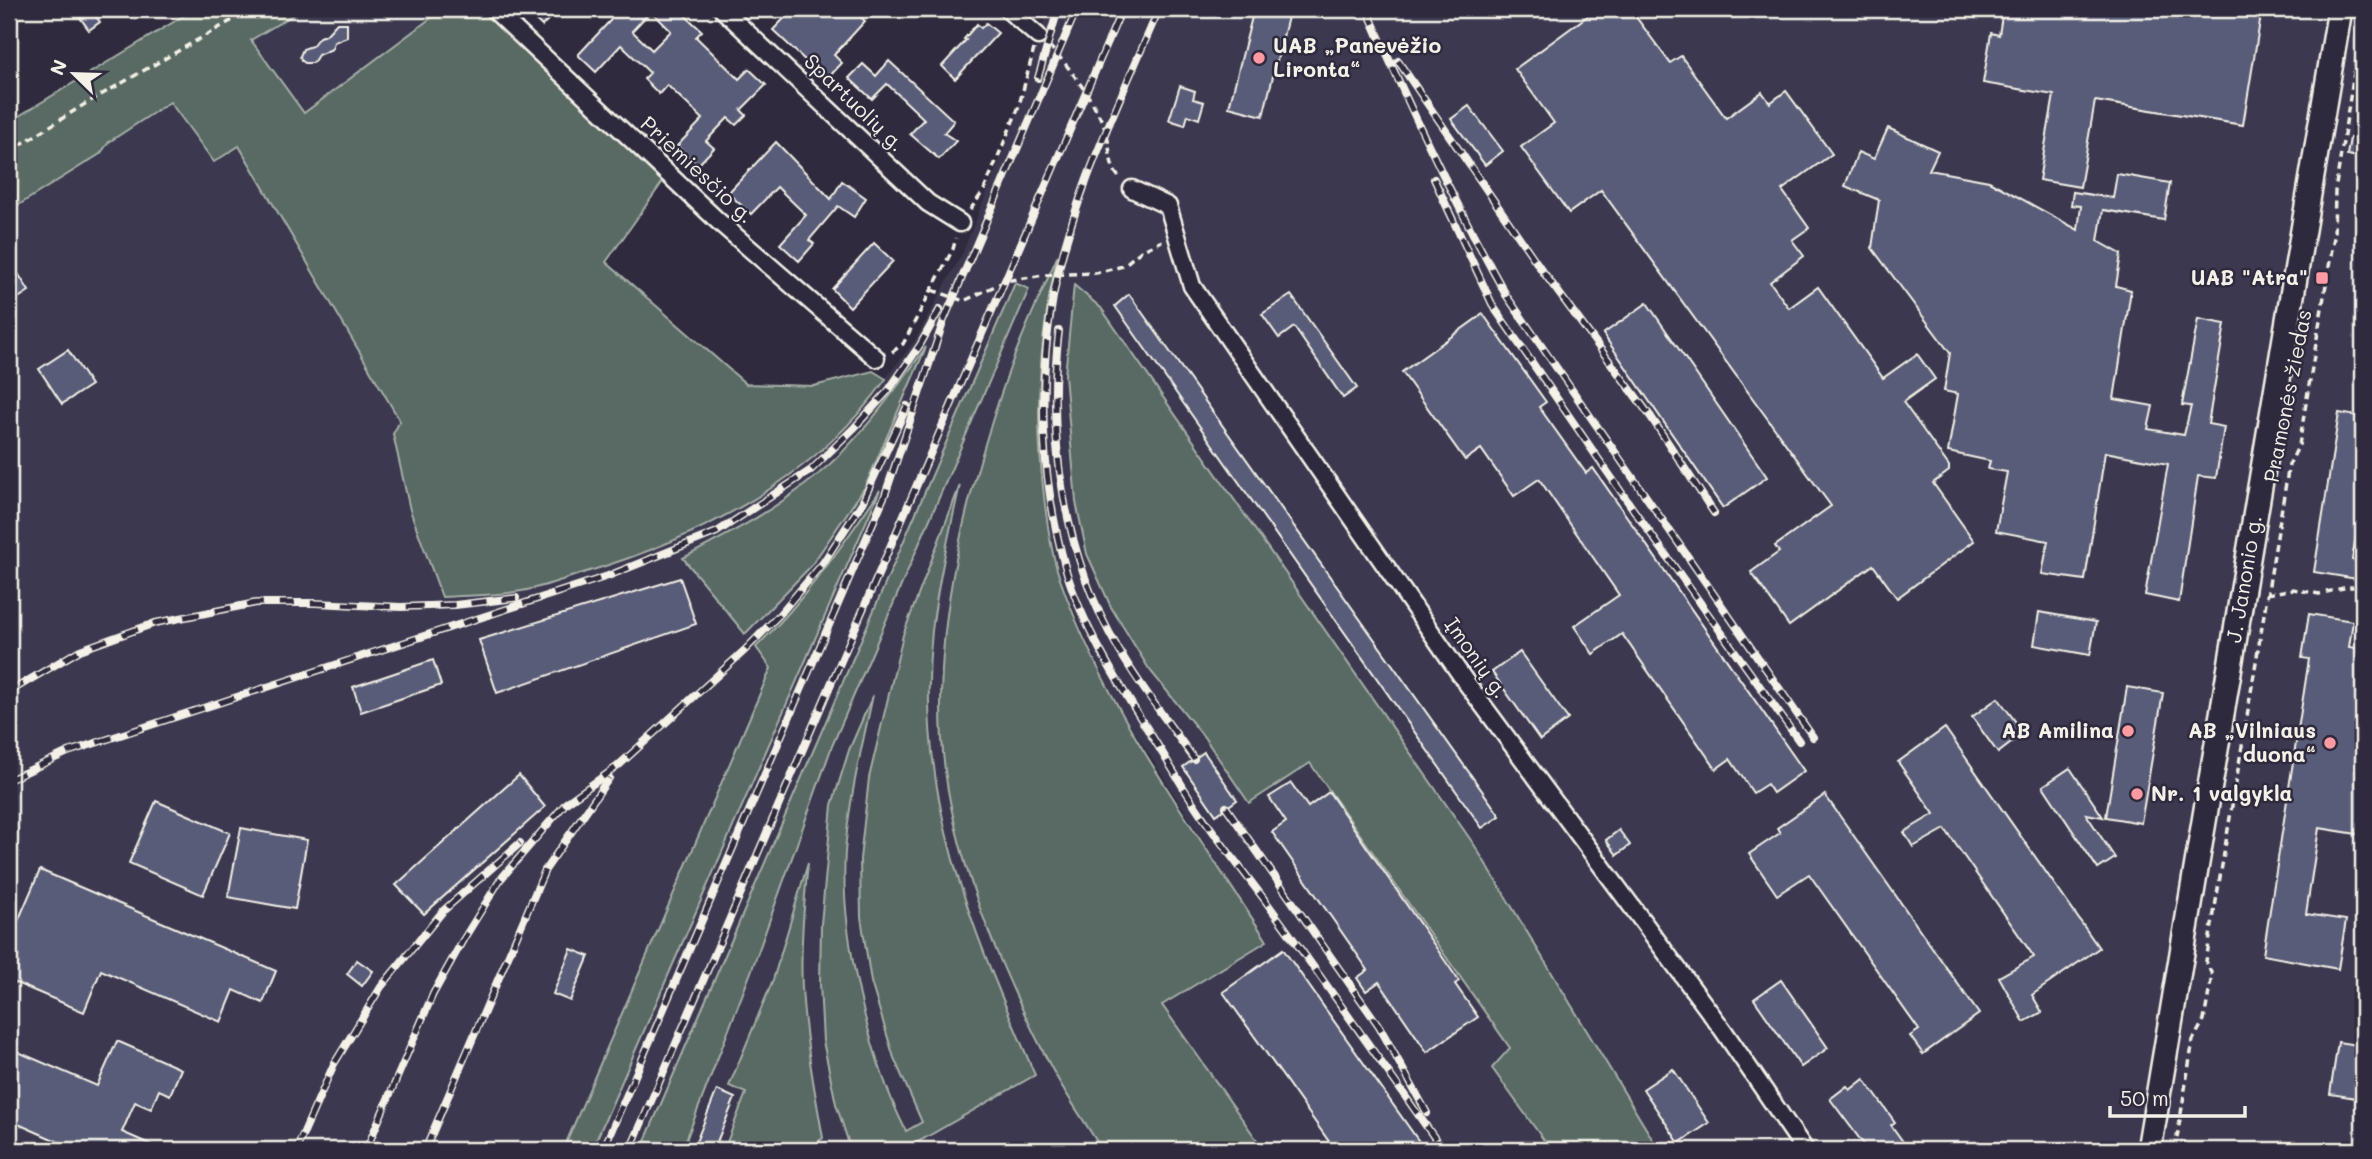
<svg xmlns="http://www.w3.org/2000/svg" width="2372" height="1159" font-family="Mali,sans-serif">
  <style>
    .built { fill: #3b394f; fill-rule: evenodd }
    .green { fill: #586b64; stroke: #a6aea6; stroke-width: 2 }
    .building { fill: #585c78; stroke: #f4f1e8; stroke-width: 2; fill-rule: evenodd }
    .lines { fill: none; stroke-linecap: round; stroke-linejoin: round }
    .minor-casing { stroke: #f4f1e8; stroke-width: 21 }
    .secondary-casing { stroke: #f4f1e8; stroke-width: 28 }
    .path { stroke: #f4f1e8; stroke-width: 3.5; stroke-dasharray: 7 5; stroke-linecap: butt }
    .minor { stroke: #2f2a3d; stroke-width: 16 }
    .secondary { stroke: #2f2a3d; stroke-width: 23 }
    .rail-casing { stroke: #f4f1e8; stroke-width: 8 }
    .rail { stroke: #2f2a3d; stroke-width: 5; stroke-dasharray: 16; stroke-linecap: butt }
    .poi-dot { fill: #ff9aa2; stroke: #2f2a3d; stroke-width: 2.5 }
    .labels { text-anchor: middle; stroke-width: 5; stroke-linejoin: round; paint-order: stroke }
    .poi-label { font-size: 21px; font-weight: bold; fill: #f4f1e8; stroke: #2f2a3d; text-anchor: end }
    .street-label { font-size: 21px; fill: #f4f1e8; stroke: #2f2a3d }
  </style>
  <rect width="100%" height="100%" fill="#2f2a3d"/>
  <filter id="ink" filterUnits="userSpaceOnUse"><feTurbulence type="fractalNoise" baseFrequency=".0143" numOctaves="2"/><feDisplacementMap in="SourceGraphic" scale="14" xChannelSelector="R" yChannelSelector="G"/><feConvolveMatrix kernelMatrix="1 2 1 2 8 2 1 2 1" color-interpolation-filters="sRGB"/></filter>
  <g filter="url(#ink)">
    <g class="built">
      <polygon points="303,9 443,9 304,114 251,40"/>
      <path d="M1048,9H2363V1150H1659L1475,846L1101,308L1065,375L1076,502L1087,554L1111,607L1149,669L1204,737L1249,803L1309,762L1510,1048L1492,1069L1551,1150H1248L1258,1143L1161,1005L1266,941L1113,697L1059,577L1047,519L1039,455L1038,401L1040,350L1047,298L1056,260L1005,381L974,487L955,564L944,633L1050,1066L1102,1150H904L1034,1075L988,966L959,885L940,814L931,744L929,681L932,632L943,562L958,492L903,635L869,778L860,859L861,917L871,982L894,1057L922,1123L906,1131L879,1063L858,986L848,918L845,853L855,776L872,700L825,864L821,924L820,984L823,1041L836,1104L851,1150H806L823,1138L807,1042L802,985V925L807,868L773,980L729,1085L746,1093L724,1150H688L683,1148L751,972L832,746L1028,289L1015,283L641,1150H592L877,495L783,621L756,647L771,668L563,1150H9V211L100,154L109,142L171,101L213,162L239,146L400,421L393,434L807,464L851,422L914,342L962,254L1007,142ZM924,351L865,487L811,566L779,601L684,558L765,514L817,476L871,419Z"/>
    </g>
    <g class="green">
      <path d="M195,9H303L251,40L304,113L443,9H490L669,173L606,262L746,384L814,386L873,371L886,379C815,480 697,539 583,573C565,579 546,586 527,590C500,596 470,595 442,597L410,510L393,434L400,421L239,146L214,162L170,102L109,142L100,154L9,211V122Z"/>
      <path d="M1058,255C1039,335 1034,414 1044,496C1047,523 1051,553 1060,579C1106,710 1192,825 1267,941L1162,1005L1259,1143L1248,1150H1102C1085,1122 1065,1094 1050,1065C999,967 949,850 942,740C935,618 966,496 1005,382C1019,339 1040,297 1058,255Z"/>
      <polygon points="1015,283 1029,289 832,746 751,972 683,1148 688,1150 641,1150"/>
      <polygon points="1074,285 1101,308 1475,846 1659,1150 1551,1150 1492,1068 1510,1048 1310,763 1249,803 1204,737 1149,669 1111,607 1087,554 1076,502 1065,375"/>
      <path d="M926,347L865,487L811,566L745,634L683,558C730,534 774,510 815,477C859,441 893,393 926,347Z"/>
      <path d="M960,485C949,534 938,582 932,631C914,796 972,929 1035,1075L904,1150H851L836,1104L823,1041L820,984L821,924L832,805L849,750L873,695C862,746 849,799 845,852C840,935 869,1057 906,1131L922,1122L894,1058L871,982L861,917L860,859L869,778L903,635Z"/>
      <path d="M880,490L592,1150H563L771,668L756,647C804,601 843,545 880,490Z"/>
      <path d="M808,863C804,905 800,946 802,988C805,1038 814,1088 823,1138L806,1150H724L746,1093L729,1086L773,980Z"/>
    </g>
    <g class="building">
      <polygon points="74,9 90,9 100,22 89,30"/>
      <polygon points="524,9 558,9 542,26"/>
      <path d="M621,9H678L702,31L696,37L739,79L749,69L766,85L741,110L746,115L736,125L728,118L706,141L714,148L698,165L677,146L703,119L667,85L659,94L644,79L650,73L621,45L596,72L578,55ZM651,11L671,31L652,50L632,31Z"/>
      <polygon points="793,9 852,9 865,21 834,55 842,63 826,80 773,30"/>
      <polygon points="1254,9 1290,9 1263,116 1229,107"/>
      <polygon points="1597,9 1630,9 1670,63 1681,56 1726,118 1762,92 1770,103 1786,91 1832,154 1782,190 1809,228 1792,240 1804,256 1770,282 1789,308 1818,287 1883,378 1917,354 1935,379 1903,402 1949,466 1949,471 1933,483 1974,541 1897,598 1873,565 1789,626 1751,572 1779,552 1775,546 1831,506 1601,190 1569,213 1521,147 1554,123 1515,69"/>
      <polygon points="2003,9 2262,9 2243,125 2095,101 2080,187 2039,180 2054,95 1983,83 1991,33 1999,35"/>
      <polygon points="337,23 347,23 347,37 334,42 332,49 318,55 313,63 305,63 301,60 300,56 303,49 312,46 319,37 326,35"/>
      <polygon points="986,23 998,33 955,79 942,66 966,40 964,39 977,24 981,28"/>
      <polygon points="889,61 954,121 944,133 956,141 939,159 910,134 924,119 887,84 872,99 849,78 863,64 876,76"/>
      <polygon points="1180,86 1195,91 1193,99 1204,102 1199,119 1188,115 1185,125 1169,120"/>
      <polygon points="1469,106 1503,151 1485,165 1451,119"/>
      <polygon points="1888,128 1938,151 1929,170 1989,181 2078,230 2081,206 2071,205 2073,192 2113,198 2117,174 2170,183 2164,220 2103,210 2098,241 2121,254 2116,286 2131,290 2114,399 2153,406 2148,429 2184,435 2191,406 2182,405 2198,319 2225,324 2208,424 2224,427 2216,478 2198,476 2179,602 2145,595 2168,464 2105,452 2085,580 2042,574 2048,541 1996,531 2007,472 1988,469 1990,461 1948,452 1958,394 1944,391 1950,353 1872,248 1879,200 1845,186 1858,152 1874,159"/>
      <polygon points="2350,138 2363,140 2363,158 2347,155"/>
      <polygon points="776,142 831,199 842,181 866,198 854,217 838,206 809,240 814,244 799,261 780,244 806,215 777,187 751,214 728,193"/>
      <polygon points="874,243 893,261 850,307 832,289"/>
      <polygon points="9,259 29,291 9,304"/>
      <polygon points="1129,294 1500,816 1482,828 1115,306"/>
      <polygon points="1291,295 1357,388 1343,398 1294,327 1279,338 1262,314"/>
      <polygon points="1647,303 1767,477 1723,508 1603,334"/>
      <polygon points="1483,314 1546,402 1539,407 1586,473 1593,468 1804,771 1773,793 1767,784 1753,793 1730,759 1716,769 1622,634 1593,654 1574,626 1619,595 1539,479 1514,496 1481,449 1465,460 1402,372"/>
      <polygon points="68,350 91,385 62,404 39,369"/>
      <polygon points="2339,413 2363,417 2363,492 2352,560 2363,562 2363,580 2314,572"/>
      <polygon points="680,578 696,624 497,693 479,640"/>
      <polygon points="2039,612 2096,622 2090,655 2034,645"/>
      <polygon points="2309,614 2353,621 2349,647 2363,649 2363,835 2319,828 2306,914 2346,920 2338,969 2263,955 2309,659 2302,658"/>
      <polygon points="1520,652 1568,719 1540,740 1492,672"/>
      <polygon points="433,660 441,685 361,712 353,687"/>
      <polygon points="2127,687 2163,693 2141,823 2106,817"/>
      <polygon points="1998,698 2024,733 1998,753 1972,717"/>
      <polygon points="1945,728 2099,948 2032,995 2042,1012 2024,1022 1999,977 2034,957 1945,829 1913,847 1904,832 1934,814 1898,762"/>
      <polygon points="1204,752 1237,800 1216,815 1183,767"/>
      <polygon points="2070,768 2103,817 2086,814 2115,858 2098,869 2043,786"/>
      <polygon points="519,775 545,807 424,914 396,885"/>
      <polygon points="1291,783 1308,807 1329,792 1459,981 1455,984 1478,1017 1427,1052 1379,982 1366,991 1357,978 1368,970 1272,832 1286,822 1269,797"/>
      <polygon points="1825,795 1979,1014 1923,1054 1910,1036 1919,1030 1809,874 1777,895 1749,854 1780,833 1777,828"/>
      <polygon points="156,801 230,833 203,895 129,863"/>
      <polygon points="241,828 307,840 295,909 228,897"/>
      <polygon points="1619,830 1630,845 1617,855 1606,840"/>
      <polygon points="40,870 276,971 263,1003 234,990 221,1022 101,970 84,1012 9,980 9,942"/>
      <polygon points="571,949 589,956 570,1001 553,994"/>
      <polygon points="1283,949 1425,1150 1335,1150 1223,992"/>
      <polygon points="357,960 373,971 362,986 347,974"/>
      <polygon points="1781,980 1828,1048 1801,1067 1754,999"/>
      <polygon points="117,1041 181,1069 170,1095 159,1090 151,1109 135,1102 122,1132 163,1150 77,1150 9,1120 9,1048 97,1086"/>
      <polygon points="2338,1042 2363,1046 2363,1099 2330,1094"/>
      <polygon points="1673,1069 1709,1123 1679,1143 1643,1089"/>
      <polygon points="1864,1079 1895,1122 1891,1125 1909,1150 1868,1150 1830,1099 1847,1086 1850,1090"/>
      <polygon points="717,1090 735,1098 714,1149 696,1142"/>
    </g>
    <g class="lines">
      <g class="minor-casing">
        <g id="minor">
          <polyline points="493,9 718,221 876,358"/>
          <polyline points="722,9 928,203 960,223"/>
          <polyline points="1007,9 1038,36"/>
          <polyline points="1132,189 1168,206 1192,286 1465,681 1723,1030 1805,1150"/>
        </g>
      </g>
      <g class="secondary-casing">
        <g id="secondary">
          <path id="s1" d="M2149,1150L2340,9"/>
        </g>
      </g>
      <g class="path">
        <path d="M1049,46C1068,64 1098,106 1106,132C1111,147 1108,167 1120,178"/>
        <polyline points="9,152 85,104 252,9"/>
        <polyline points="970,210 984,190 1018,109 1034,49"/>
        <polyline points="932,290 964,301 1005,281 1044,275 1096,273 1123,266 1141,251 1162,241"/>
        <polyline points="892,352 903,344 953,249 956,238"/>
        <polyline points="2267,594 2293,589 2319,594 2347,587 2363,587"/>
        <polyline points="2175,1150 2193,1040 2204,1020 2212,975 2206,961 2289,465 2299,445 2334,237 2335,191 2363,17"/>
      </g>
      <use href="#minor" class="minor"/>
      <use href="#secondary" class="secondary"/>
      <g class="rail-casing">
        <g id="rail">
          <path d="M1159,9C1119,103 1072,196 1053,297C1037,388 1041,482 1066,570C1082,625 1118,683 1148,730C1163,753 1177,778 1192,801C1214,835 1240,867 1264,899C1325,982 1384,1066 1443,1150"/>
          <path d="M1367,9C1409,107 1454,202 1506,295L1813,737"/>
          <polyline points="1398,61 1541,269 1651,417 1714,513"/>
          <polyline points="1038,78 1058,9"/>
          <polyline points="1434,179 1493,306 1633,509 1799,741"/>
          <path d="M1059,331C1046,437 1064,557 1119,650C1141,688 1169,723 1194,759"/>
          <polyline points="9,692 80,650 155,623 256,603 315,603 401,607 455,605 516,598"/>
          <polyline points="9,780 68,752 608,576 717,532 811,470 854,428 888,391 920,345 940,309"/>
          <polyline points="1226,807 1379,1026 1427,1113"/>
          <polyline points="296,1150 334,1064 381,987 443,911 520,843"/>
          <polyline points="366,1150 433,994 463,940 500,880 566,803 618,766 745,650 779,615 823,563 862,503 907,406"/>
          <polyline points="425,1150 545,870 609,778"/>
          <polyline points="603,1150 885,495 944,320 1077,9"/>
          <polyline points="630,1150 1122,9"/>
        </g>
      </g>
      <use href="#rail" class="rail"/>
    </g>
  </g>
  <g class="poi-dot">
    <circle cx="1259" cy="58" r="7"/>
    <rect x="2315" y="271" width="14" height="14" rx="3.5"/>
    <circle cx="2128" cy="731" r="7"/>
    <circle cx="2330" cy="743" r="7"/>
    <circle cx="2137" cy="794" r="7"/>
  </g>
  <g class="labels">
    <g class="poi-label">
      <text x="1273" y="53" text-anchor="start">UAB „Panevėžio<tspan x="1273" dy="24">Lironta“</tspan></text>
      <text x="2308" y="285">UAB "Atra"</text>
      <text x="2114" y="738">AB Amilina</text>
      <text x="2316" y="738">AB „Vilniaus<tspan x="2316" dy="24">duona“</tspan></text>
      <text x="2151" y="801" text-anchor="start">Nr. 1 valgykla</text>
    </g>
    <g class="street-label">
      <text transform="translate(854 103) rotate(44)" y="7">Spartuolių g.</text>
      <text transform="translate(697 170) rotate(43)" y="7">Priemiesčio g.</text>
      <text transform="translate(2288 396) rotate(-79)" y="7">Pramonės žiedas</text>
      <text dy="7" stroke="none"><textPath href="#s1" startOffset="579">J. Janonio g.</textPath></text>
      <text transform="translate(1476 658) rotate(55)" y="7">Įmonių g.</text>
    </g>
  </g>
  <rect width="2372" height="1159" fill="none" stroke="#2f2a3d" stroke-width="35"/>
  <rect x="18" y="18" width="2337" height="1124" fill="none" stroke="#f4f1e8" stroke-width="2.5" filter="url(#ink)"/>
  <g transform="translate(74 74) rotate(293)" stroke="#2f2a3d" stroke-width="5" paint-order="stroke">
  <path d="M0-5L12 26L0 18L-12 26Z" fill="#f4f1e8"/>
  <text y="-10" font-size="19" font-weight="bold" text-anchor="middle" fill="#f4f1e8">N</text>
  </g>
  <path d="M2110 1106v10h135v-10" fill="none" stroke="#f4f1e8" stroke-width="3.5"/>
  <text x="2120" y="1106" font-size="21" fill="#f4f1e8" stroke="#2f2a3d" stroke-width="5" paint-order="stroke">50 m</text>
</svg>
